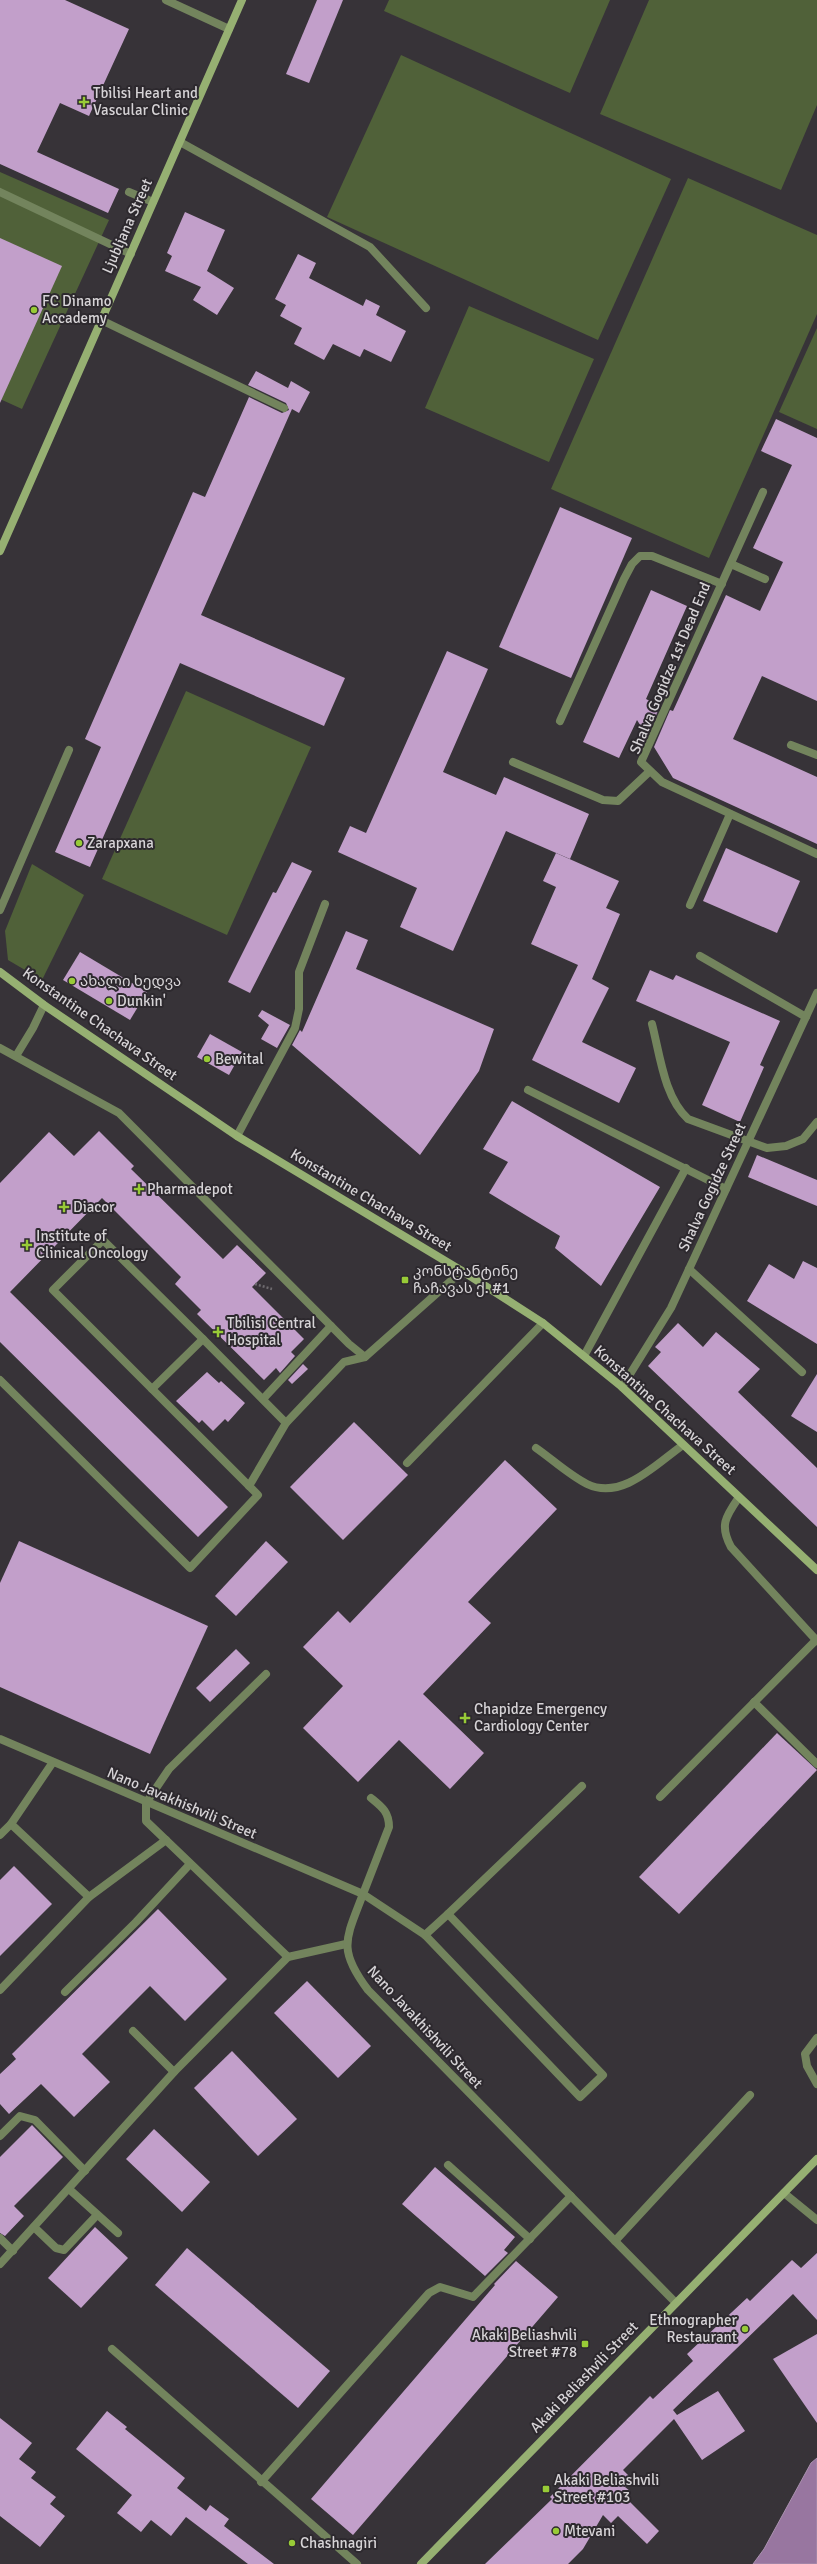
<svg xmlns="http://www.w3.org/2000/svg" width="817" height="2564" font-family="Signika,'Noto Sans Georgian',sans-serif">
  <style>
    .green { fill: #506139 }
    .water { fill: #9876a0; stroke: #ab92b0 }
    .building { fill: #c29fca }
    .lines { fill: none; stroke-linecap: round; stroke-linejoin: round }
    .path { stroke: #6e6b6f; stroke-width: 2.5; stroke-dasharray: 2 2; stroke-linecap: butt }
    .lane { stroke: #73845d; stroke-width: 8 }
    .street { stroke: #73845d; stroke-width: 8 }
    .secondary { stroke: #96b072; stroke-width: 8 }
    .poi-dot { fill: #98cb37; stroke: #2d292e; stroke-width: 1.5 }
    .labels { text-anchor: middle; stroke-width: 4; stroke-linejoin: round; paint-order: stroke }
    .poi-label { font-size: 15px; fill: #d6d3d6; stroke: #2d292e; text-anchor: start }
    .street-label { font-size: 15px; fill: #d6d3d6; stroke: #2d292e }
  </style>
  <rect width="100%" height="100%" fill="#373338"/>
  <g class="green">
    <polygon points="389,0 610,0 570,93 384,11"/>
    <polygon points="649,0 817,0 817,105 781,190 600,114"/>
    <polygon points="401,55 671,179 598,340 327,217"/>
    <polygon points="0,172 109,220 22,409 0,399"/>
    <polygon points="688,178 817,235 817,314 709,558 551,489"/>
    <polygon points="469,306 594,359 549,462 425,408"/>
    <polygon points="817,328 817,429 779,412"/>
    <polygon points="186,691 311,747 227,935 102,879"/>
    <polygon points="32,864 84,895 42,980 8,960 5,931"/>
  </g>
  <polygon class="water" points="817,2458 817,2564 753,2564 764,2549 811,2463"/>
  <g class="building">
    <polygon points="0,0 65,0 129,29 89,116 60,103 37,152 119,189 108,213 0,164"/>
    <polygon points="317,0 343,0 309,83 286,74"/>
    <polygon points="185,212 225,230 207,271 234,288 217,315 193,300 201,287 165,271 172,256 167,253"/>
    <polygon points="0,238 62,266 0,403"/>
    <polygon points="298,254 316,263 309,278 363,306 366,299 380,306 376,315 406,331 391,362 364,349 360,357 333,344 324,360 294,344 302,328 280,316 286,305 275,299"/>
    <polygon points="256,371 288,388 291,381 310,392 299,413 292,409 201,615 345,678 324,726 180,663 90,867 55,852 101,747 85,739 193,492 205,497 249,397 282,413 289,410 286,403 248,385"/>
    <polygon points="776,419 817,438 817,701 762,676 733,739 817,777 817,844 673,778 654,747 670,710 673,711 726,595 760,611 783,562 753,548 792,465 761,451"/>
    <polygon points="560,507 632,538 571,678 499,647"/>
    <polygon points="651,590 687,606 646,699 660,706 647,736 637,720 619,758 583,742"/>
    <polygon points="447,651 488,669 443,772 496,795 504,777 589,814 570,859 506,831 453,951 400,927 417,888 338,852 350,826 366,833"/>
    <polygon points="726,848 800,881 777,933 703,901"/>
    <polygon points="556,853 619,881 606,908 620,914 592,979 609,988 582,1042 636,1068 619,1103 532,1060 578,965 531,944 556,887 543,881"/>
    <polygon points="292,862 312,871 250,993 228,982 273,892 276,893"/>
    <polygon points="346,931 368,940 356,969 494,1029 479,1071 420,1155 292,1045 300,1030 302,1032"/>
    <polygon points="80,952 147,992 130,1020 63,980"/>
    <polygon points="650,970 673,980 676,975 780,1021 760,1065 764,1067 740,1122 702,1105 730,1042 636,1001"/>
    <polygon points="262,1010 290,1025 277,1048 261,1039 269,1025 258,1016"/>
    <polygon points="210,1034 242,1052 229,1075 197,1057"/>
    <polygon points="512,1101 660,1187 601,1286 555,1248 560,1236 489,1193 508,1162 483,1149"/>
    <polygon points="99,1131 134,1166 131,1169 223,1259 237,1245 266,1273 252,1287 304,1339 291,1352 295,1356 280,1373 276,1368 264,1380 197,1314 201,1310 175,1284 181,1277 102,1198 10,1292 228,1507 198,1537 0,1342 0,1183 49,1132 74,1156"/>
    <polygon points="757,1155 817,1180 817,1206 748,1177"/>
    <polygon points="803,1261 817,1268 817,1344 747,1301 769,1264 794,1279"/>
    <polygon points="678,1323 703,1347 716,1332 760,1369 738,1392 817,1468 817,1527 648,1366 661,1352 655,1347"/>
    <polygon points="303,1364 308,1369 292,1384 288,1380"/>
    <polygon points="207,1372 219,1383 221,1381 245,1403 228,1422 225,1419 213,1431 202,1420 199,1423 176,1401"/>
    <polygon points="817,1374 817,1432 791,1416"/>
    <polygon points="354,1422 408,1475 343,1540 290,1487"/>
    <polygon points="505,1460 557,1509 468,1602 491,1623 423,1694 484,1753 450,1789 399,1740 358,1782 303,1728 343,1686 303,1647 338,1611 350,1623"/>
    <polygon points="19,1541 208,1626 150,1754 0,1687 0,1583"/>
    <polygon points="266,1541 288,1562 236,1616 215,1596"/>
    <polygon points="236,1649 250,1663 210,1702 196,1688"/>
    <polygon points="777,1733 817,1770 679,1914 639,1877"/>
    <polygon points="14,1866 52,1904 0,1956 0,1880"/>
    <polygon points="158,1909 227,1979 185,2021 150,1986 82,2054 110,2082 74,2117 41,2084 9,2114 0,2104 0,2074 16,2059 12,2054"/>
    <polygon points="307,1981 371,2046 338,2078 274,2013"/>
    <polygon points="232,2051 297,2119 258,2156 194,2088"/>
    <polygon points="32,2125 63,2157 14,2206 24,2216 5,2236 0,2233 0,2157"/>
    <polygon points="154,2129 210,2182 182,2212 126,2159"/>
    <polygon points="435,2167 515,2237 504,2250 508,2253 485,2276 402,2204"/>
    <polygon points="95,2227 128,2258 81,2308 48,2278"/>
    <polygon points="187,2248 330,2371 298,2408 155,2285"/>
    <polygon points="817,2253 817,2320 793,2294 673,2410 677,2415 718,2391 745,2431 702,2460 674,2419 623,2470 632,2479 625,2487 630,2491 624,2496 659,2531 647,2544 618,2516 611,2523 603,2515 583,2549 568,2564 485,2564 552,2499 550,2497 650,2396 653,2399 693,2361 687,2354 747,2298 750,2301 792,2260 801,2268"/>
    <polygon points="516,2261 558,2297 353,2535 311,2499 495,2285 494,2284"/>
    <polygon points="817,2334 817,2423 773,2359"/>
    <polygon points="107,2411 127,2427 125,2429 185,2478 177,2488 206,2511 210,2505 229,2519 224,2526 274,2564 248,2564 186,2517 171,2536 151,2520 141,2532 117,2513 132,2495 76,2449"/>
    <polygon points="0,2418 32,2443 19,2459 36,2472 31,2478 56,2497 50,2504 65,2516 40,2547 0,2516"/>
  </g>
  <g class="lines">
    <polyline class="path" points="255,1284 272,1289"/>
    <g class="lane">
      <polyline points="166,0 229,29"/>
      <polyline points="180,142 370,247 426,308"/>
      <polyline points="0,192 131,254"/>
      <polyline points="129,192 153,202"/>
      <polyline points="101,320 284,408"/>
      <polyline points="763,492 641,762 662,782 817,854"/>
      <polyline points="731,564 765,579"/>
      <polyline points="560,721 624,579 632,564 640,556 652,556 722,584"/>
      <polyline points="791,745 817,755"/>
      <polyline points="513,762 603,800 618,801 650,771"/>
      <polyline points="690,905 730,814"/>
      <polyline points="0,910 69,750"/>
      <polyline points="700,956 806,1017"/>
      <path d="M652,1024C660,1055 664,1097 688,1119L767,1148L786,1146L803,1139L817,1122"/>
      <polyline points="0,1048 119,1113 349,1344 365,1357"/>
      <polyline points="16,1056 33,1028 44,1005"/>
      <polyline points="528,1090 726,1189"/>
      <polyline points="237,1136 295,1028 299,1009 299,972 325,904"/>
      <polyline points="689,1269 802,1372"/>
      <polyline points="584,1356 686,1168"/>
      <polyline points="0,1380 190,1568 258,1495 53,1290 103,1240 203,1339"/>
      <polyline points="152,1389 203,1339 286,1423"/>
      <polyline points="263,1399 331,1326"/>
      <path d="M536,1448C552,1459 569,1475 587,1484C622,1501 656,1464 683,1445"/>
      <polyline points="407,1463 543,1323"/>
      <polyline points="249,1486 286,1423 344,1362 365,1357 462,1271"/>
      <path d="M739,1497C726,1516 719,1525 731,1547L817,1641"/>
      <polyline points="266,1674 169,1769 146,1803 146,1821 288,1957 346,1944"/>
      <polyline points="754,1702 817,1764"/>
      <polyline points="660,1797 817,1639"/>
      <path d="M371,1798C382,1807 389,1812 389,1827L363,1894L425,1935L580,2097L603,2075L448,1914L582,1786"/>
      <polyline points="11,1824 53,1762"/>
      <polyline points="0,1835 11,1824 89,1897 0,1990"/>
      <polyline points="89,1897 166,1840"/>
      <polyline points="425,1935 448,1914"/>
      <polyline points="65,1992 136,1922 190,1864"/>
      <polyline points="133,2031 174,2072"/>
      <polyline points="817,2038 805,2054 807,2066 817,2084"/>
      <polyline points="0,2136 20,2116 35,2120 85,2171"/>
      <polyline points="448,2165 530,2239"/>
      <polyline points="69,2189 118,2233"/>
      <polyline points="784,2193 817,2220"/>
      <polyline points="34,2227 56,2248 64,2250 97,2215"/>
      <polyline points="0,2238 13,2251"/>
      <polyline points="615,2241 750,2095"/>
      <polyline points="0,2264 174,2072 288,1957"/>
      <polyline points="112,2349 357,2564"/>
      <polyline points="261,2482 429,2293 440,2287 473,2297 571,2196"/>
    </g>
    <g class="street">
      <polyline points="622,1387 671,1308 817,993"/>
      <path d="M0,1739L363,1894C346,1939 337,1949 368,1990L676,2303"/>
    </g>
    <g class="secondary">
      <polyline points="0,551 242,0"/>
      <polyline points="0,972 44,1005 237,1136 462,1271 543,1323 622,1387 817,1570"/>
      <polyline points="421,2564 817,2159"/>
    </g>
  </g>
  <g class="poi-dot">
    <path d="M82 96h4v4h4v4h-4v4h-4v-4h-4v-4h4z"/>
    <circle cx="34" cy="310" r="4"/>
    <circle cx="79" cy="843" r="4"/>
    <circle cx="72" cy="981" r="4"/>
    <circle cx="109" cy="1001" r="4"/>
    <circle cx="207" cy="1059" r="4"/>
    <path d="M137 1183h4v4h4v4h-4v4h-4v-4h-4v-4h4z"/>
    <path d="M62 1201h4v4h4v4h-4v4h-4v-4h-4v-4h4z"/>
    <path d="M25 1239h4v4h4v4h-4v4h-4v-4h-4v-4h4z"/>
    <rect x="401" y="1276" width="8" height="8" rx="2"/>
    <path d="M216 1326h4v4h4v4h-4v4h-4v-4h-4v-4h4z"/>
    <path d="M463 1712h4v4h4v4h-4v4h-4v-4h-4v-4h4z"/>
    <circle cx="745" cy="2329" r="4"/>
    <rect x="581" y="2340" width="8" height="8" rx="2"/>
    <rect x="542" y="2485" width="8" height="8" rx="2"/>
    <circle cx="556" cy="2531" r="4"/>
    <circle cx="292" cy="2543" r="4"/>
  </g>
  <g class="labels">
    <g class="poi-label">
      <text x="93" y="98">Tbilisi Heart and<tspan x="93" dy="17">Vascular Clinic</tspan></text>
      <text x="42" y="306">FC Dinamo<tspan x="42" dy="17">Accademy</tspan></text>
      <text x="87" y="848">Zarapxana</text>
      <text x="80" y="986">ახალი ხედვა</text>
      <text x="117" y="1006">Dunkin'</text>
      <text x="215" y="1064">Bewital</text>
      <text x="147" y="1194">Pharmadepot</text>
      <text x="73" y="1212">Diacor</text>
      <text x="36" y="1241">Institute of<tspan x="36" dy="17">Clinical Oncology</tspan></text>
      <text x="413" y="1276">კონსტანტინე<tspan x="413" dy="17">ჩაჩავას ქ. #1</tspan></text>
      <text x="227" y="1328">Tbilisi Central<tspan x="227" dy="17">Hospital</tspan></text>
      <text x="474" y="1714">Chapidze Emergency<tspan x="474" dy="17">Cardiology Center</tspan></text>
      <text x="737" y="2325" text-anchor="end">Ethnographer<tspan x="737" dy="17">Restaurant</tspan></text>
      <text x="577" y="2340" text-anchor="end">Akaki Beliashvili<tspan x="577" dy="17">Street #78</tspan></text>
      <text x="554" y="2485">Akaki Beliashvili<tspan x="554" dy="17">Street #103</tspan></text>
      <text x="564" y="2536">Mtevani</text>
      <text x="300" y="2548">Chashnagiri</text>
    </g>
    <g class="street-label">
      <text transform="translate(127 226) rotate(-66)" y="5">Ljubljana Street</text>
      <text transform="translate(670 668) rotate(-67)" y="5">Shalva Gogidze 1st Dead End</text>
      <text transform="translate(100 1024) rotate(35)" y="5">Konstantine Chachava Street</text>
      <text transform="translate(712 1187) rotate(-65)" y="5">Shalva Gogidze Street</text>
      <text transform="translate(371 1200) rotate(31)" y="5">Konstantine Chachava Street</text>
      <text transform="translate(665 1410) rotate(42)" y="5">Konstantine Chachava Street</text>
      <text transform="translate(182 1803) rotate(23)" y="5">Nano Javakhishvili Street</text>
      <text transform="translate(425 2027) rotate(47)" y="5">Nano Javakhishvili Street</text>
      <text transform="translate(584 2377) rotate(-46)" y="5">Akaki Beliashvili Street</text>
    </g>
  </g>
</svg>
